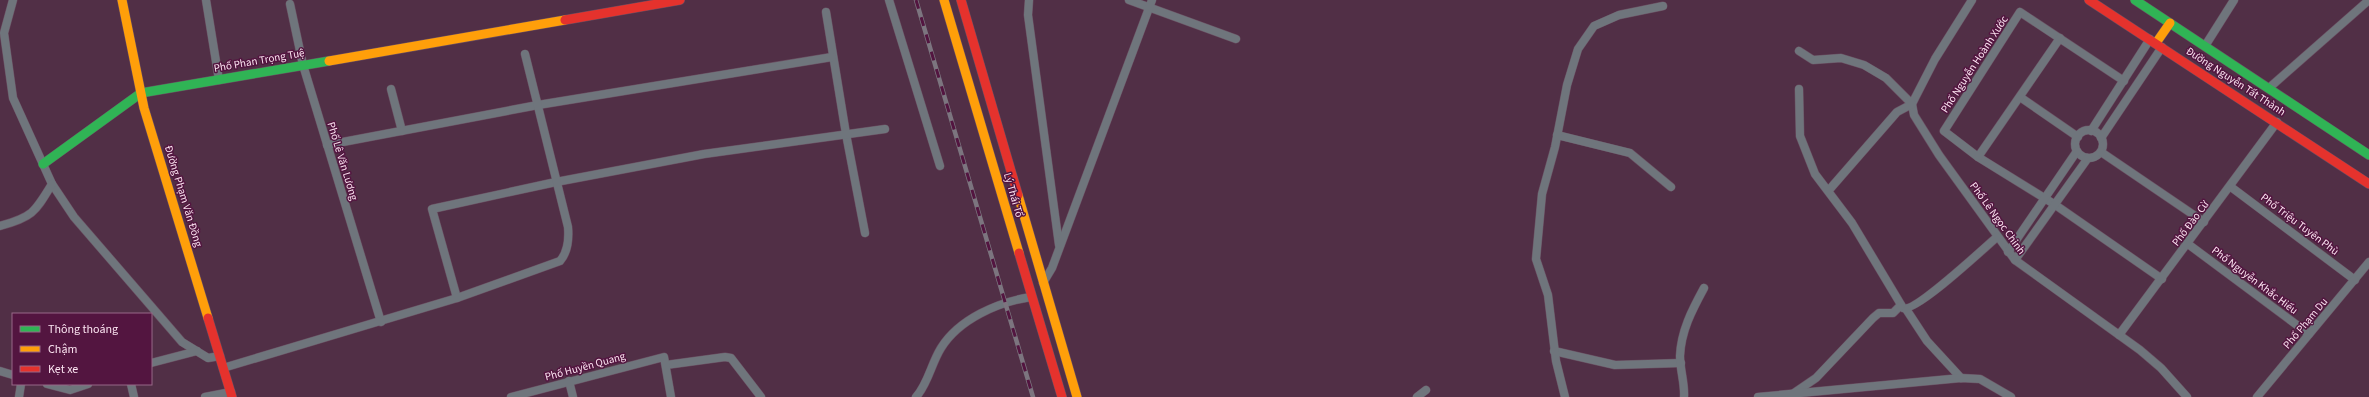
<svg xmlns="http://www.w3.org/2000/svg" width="2369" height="397" font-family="'Source Sans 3',sans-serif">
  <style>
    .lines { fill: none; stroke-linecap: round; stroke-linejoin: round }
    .street-casing { stroke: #6a4e61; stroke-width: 9 }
    .fast-casing { stroke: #6a4e61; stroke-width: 10 }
    .slow-casing { stroke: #6a4e61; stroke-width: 10 }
    .jam-casing { stroke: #6a4e61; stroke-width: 10 }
    .street { stroke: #6f757c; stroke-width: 8 }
    .fast { stroke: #30b455; stroke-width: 9 }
    .slow { stroke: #ff9f0a; stroke-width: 9 }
    .jam { stroke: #e5322d; stroke-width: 9 }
    .rail-casing { stroke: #7c757f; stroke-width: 4.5 }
    .rail { stroke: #531540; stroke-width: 3; stroke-dasharray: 9; stroke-linecap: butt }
    .labels { text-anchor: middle; stroke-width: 3; stroke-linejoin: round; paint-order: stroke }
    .street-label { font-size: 11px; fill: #fce4f1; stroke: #531540 }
  </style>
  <rect width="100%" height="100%" fill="#512f46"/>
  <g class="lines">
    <g class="street-casing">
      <g id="street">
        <polyline points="13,0 4,33 13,98 52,184 74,217 182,342 208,358 220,356"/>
        <polyline points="206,0 219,80"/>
        <polyline points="889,0 940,166"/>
        <polyline points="1029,0 1028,15 1059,245"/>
        <polyline points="1129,0 1236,39"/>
        <polyline points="1972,0 1935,59 1916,96 1912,104 1914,115 1939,155 2015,260 2140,350 2161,368 2187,397"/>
        <polyline points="290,4 303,65 381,322"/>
        <polyline points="826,12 846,134 865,233"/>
        <polyline points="2205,46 2234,0"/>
        <polyline points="1799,51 1813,60 1841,58 1864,65 1886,78 1912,104 1897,112 1829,190"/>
        <polyline points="2124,81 2020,12 1944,131 1978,157 2054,204 2162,279"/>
        <polyline points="2269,88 2369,0"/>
        <polyline points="391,89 402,131"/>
        <path d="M1799,89L1800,136L1815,174L1852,223L1903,308C1915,313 1984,248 1997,237"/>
        <polyline points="2020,97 2078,137"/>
        <circle cx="2089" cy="144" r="14"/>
        <polyline points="2091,131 2150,39"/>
        <polyline points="1557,135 1630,153 1671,187"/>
        <polyline points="2101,138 2162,47"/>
        <polyline points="327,145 538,105 832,57"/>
        <polyline points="2101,152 2204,222"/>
        <polyline points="1978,157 2060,38"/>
        <polyline points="2231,187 2355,280"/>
        <path d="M0,226C33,217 35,212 52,184"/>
        <polyline points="2188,244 2309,334"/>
        <polyline points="2008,252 2077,151"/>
        <polyline points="2015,260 2088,158"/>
        <polyline points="1043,283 1052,268 1152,0"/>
        <polyline points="457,298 432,209 556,182 704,154 885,129"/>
        <polyline points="1906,309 1927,341 1961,378"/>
        <polyline points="2119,335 2277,122"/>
        <polyline points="1554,351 1615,365 1681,363"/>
        <polyline points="151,363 197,351"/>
        <polyline points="666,365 725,357 731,358 761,397"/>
        <path d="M223,368L457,298L560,261C568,252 569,239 568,227L525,54"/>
        <polyline points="0,371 13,375"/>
        <polyline points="569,381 573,397"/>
        <polyline points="47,384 70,390 88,384"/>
        <polyline points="131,384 134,397"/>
        <polyline points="1794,393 1816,378 1873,318 1879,313 1893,313 1901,305"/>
        <polyline points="19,397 21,384"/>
        <polyline points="205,397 231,392"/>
        <polyline points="511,397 664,357 671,397"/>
        <path d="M916,397C928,384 931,364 941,348C959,319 998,302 1031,297"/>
        <polyline points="1417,397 1426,390"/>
        <polyline points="1565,397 1556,361 1548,295 1536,259 1542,194 1555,147 1567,85 1578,49 1594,26 1619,15 1663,6"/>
        <path d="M1684,397C1685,384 1680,370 1680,356C1681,331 1692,310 1704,288"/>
        <polyline points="1758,397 1961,378 1980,379 2011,397"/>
        <polyline points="2257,397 2369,262"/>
      </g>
    </g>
    <g class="fast-casing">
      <g id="fast">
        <polyline points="2135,0 2369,155"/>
        <polyline points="43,164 141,93 329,61"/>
      </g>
    </g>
    <g class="slow-casing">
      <g id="slow">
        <polyline points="122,0 144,108 208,318"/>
        <polyline points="944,0 1019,253"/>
        <polyline points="2156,43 2170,23"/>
        <polyline points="329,61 565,20"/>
        <polyline points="1018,195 1077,397"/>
      </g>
    </g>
    <g class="jam-casing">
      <g id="jam">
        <polyline points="961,0 1018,195"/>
        <polyline points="2089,0 2369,184"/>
        <polyline points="565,20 680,0"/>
        <polyline points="1019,253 1062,397"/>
        <polyline points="208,318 232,397"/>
      </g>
    </g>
    <use href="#street" class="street"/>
    <use href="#fast" class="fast"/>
    <use href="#slow" class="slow"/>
    <use href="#jam" class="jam"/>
    <g class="rail-casing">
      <polyline id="rail" points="916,0 1033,397"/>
    </g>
    <use href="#rail" class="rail"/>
  </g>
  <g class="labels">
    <g class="street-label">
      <text transform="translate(259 60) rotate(-10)" y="4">Phố Phan Trọng Tuệ</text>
      <text transform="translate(1974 64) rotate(-57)" y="4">Phố Nguyễn Hoành Xước</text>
      <text transform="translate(2236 81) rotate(33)" y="4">Đường Nguyễn Tất Thành</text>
      <text transform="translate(343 161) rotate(73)" y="4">Phố Lê Văn Lương</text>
      <text transform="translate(1014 195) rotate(74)" y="4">Lý Thái Tổ</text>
      <text transform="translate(184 196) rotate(73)" y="4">Đường Phạm Văn Đồng</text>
      <text transform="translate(1998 218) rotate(54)" y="4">Phố Lê Ngọc Chinh</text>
      <text transform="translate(2190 223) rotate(-53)" y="4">Phố Đào Cừ</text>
      <text transform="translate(2300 224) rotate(37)" y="4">Phố Triệu Tuyên Phù</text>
      <text transform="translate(2255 280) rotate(37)" y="4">Phố Nguyễn Khắc Hiếu</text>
      <text transform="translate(2305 323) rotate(-50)" y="4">Phố Phạm Du</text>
      <text transform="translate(585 366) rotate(-15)" y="4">Phố Huyền Quang</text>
    </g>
  </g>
  <rect x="12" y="313" width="140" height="72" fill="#531540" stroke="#976887"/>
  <rect x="20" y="326" width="20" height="6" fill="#30b455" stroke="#976887"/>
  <text x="48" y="333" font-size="12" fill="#fce4f1">Thông thoáng</text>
  <rect x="20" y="346" width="20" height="6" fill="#ff9f0a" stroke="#976887"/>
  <text x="48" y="353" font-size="12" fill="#fce4f1">Chậm</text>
  <rect x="20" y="366" width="20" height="6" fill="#e5322d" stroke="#976887"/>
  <text x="48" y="373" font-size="12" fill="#fce4f1">Kẹt xe</text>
</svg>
